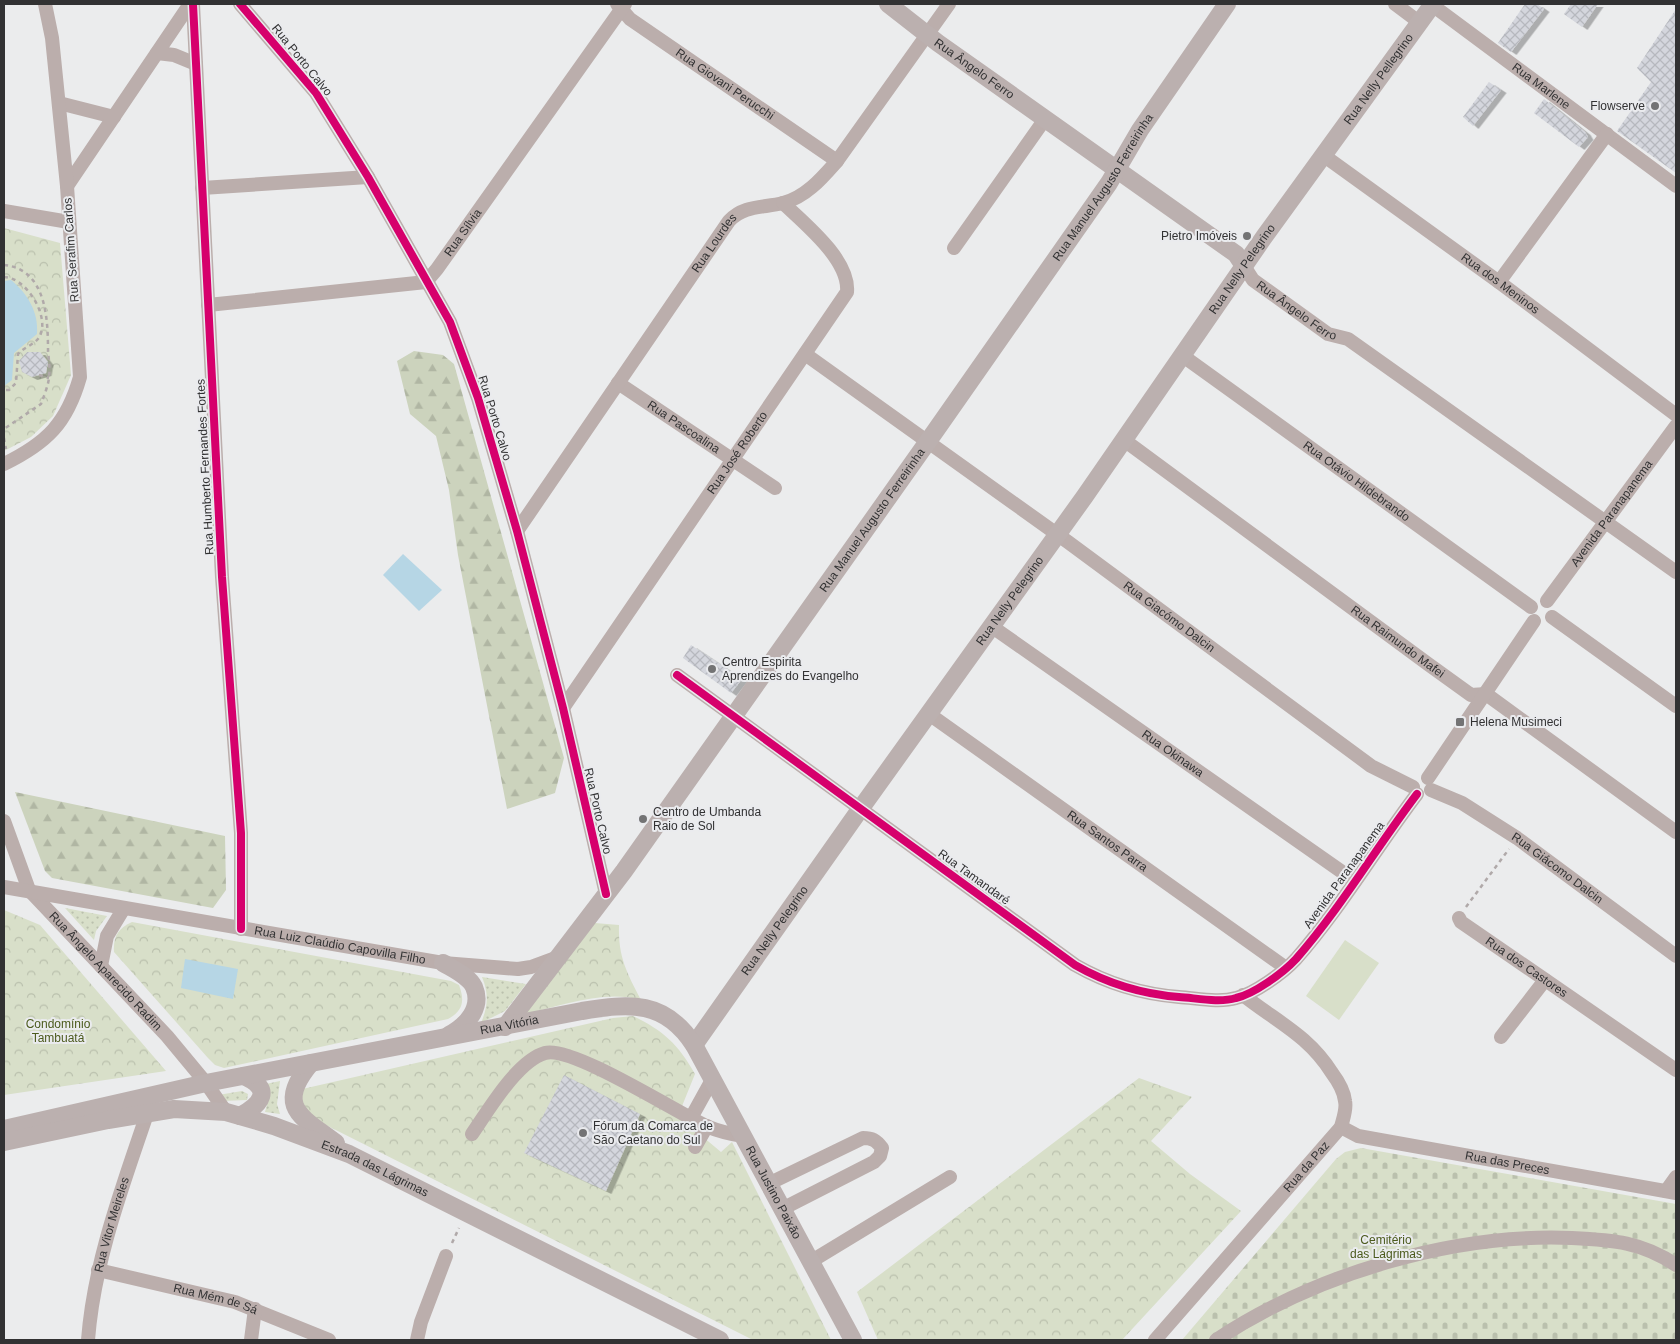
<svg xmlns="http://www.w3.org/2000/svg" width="1680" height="1344" font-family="Arial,sans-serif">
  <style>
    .grass { fill: url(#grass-dots) }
    .forest { fill: url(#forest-firs) }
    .cemetery { fill: url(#cemetery-stones) }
    .park { fill: url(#park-crowns) }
    .pitch { fill: #d8dfc9 }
    .water { fill: #b6d6e5 }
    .building { fill: url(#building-cross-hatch); filter: url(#shadow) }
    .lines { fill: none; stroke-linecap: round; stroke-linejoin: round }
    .path { stroke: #b0a9a9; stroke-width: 2.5; stroke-dasharray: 4 4; stroke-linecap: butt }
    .minor { stroke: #bbaeac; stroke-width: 14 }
    .major { stroke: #bbb0af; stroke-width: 18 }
    .cycleway-casing { stroke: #eaebee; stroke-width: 11 }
    .cycleway { stroke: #d6006c; stroke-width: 8 }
    .poi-dot { fill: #737374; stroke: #eaebee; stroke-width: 2 }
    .labels { text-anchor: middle; stroke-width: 4; stroke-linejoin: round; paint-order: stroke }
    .street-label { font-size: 12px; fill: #323233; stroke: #eaebee }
    .poi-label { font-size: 12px; fill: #323233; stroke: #eaebee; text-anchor: start }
    .park-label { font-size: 12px; fill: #4c5b1e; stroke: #eaebee }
  </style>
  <defs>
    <pattern id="grass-dots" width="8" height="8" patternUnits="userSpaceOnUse" patternTransform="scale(1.25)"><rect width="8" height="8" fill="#d8dfc9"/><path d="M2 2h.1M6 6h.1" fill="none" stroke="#bac0ad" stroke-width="1.8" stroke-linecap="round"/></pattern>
    <pattern id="forest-firs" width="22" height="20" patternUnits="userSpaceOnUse" patternTransform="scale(1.25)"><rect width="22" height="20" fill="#ccd3bd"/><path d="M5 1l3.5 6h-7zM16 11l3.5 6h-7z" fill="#b0b6a3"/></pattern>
    <pattern id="cemetery-stones" width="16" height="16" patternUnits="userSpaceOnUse" patternTransform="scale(1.25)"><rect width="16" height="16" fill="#d8dfc9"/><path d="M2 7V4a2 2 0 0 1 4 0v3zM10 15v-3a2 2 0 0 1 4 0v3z" fill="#bac0ad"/></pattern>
    <pattern id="park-crowns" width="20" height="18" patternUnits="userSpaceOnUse" patternTransform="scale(1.25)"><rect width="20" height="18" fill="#d8dfc9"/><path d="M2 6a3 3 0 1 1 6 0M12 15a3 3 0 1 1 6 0" fill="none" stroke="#bac0ad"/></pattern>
    <pattern id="building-cross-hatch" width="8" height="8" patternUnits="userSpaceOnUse" patternTransform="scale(1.25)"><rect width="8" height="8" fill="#d4d6dd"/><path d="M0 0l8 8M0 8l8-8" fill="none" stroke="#b6b8be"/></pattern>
    <filter id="shadow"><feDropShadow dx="5.5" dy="3" stdDeviation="0" flood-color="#0004"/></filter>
  </defs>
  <rect width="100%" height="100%" fill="#ebeced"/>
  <g class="grass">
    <polygon points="65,908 107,916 96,931 94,940"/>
    <path d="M482,977L526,984L505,1011L481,1023C488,1006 489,994 482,977Z"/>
    <polygon points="280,1081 277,1104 280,1114 265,1112 269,1097 266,1084"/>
    <polygon points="242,1091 248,1094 247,1100 222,1101 218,1095"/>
  </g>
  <g class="forest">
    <polygon points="414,351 443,355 454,364 564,758 555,793 507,809 458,555 449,490 436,436 410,414 397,361"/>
    <polygon points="15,792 225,836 226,890 213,908 52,878 45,871"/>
  </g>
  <polygon class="cemetery" points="1361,1148 1676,1204 1676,1340 1182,1340 1336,1159 1345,1152"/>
  <g class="park">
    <polygon points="4,228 60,243 71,375 53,416 31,437 4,451"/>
    <polygon points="4,910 40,925 166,1071 4,1095"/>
    <path d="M132,922L451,981L459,985C465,1001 463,1011 448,1019L224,1068L215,1065L208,1058L114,952C113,937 118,928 132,922Z"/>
    <path d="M595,923L619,925C618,957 627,973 641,1000C604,989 561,1006 525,1014Z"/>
    <path d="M633,1016C664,1031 678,1044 695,1074L678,1116L721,1152L732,1142L831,1340H753L302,1113L298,1090L613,1018Z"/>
    <polygon points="1139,1078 1192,1097 1151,1141 1190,1174 1241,1211 1122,1340 878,1340 857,1292"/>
  </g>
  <polygon class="pitch" points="1345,940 1379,963 1339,1020 1306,996"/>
  <g class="water">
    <path d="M11,280C27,293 39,312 37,334L14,353L12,380L4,386V281Z"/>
    <polygon points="403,554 442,590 419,611 383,575"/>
    <polygon points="185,959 238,969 233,999 181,988"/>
  </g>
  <g class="building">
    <polygon points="1525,4 1537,4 1544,9 1511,52 1498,43"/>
    <polygon points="1571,4 1598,4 1582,27 1564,14"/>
    <polygon points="1676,9 1676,173 1617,131 1651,82 1637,68"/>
    <polygon points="1489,82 1501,90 1473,126 1463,117"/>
    <polygon points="1544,99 1585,132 1588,137 1579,147 1534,113"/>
    <polygon points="27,352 40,352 48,362 46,373 32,377 22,372 19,361"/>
    <polygon points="691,645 742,679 731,693 683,658"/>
    <polygon points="564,1075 640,1114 606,1191 524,1153"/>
  </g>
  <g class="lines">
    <g class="path">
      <path d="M4,265C46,269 48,318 48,351C49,360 50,369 49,378C48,386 44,396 41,404L4,429"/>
      <path d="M4,277C25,277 48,313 41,333C38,344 25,346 18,354L16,383L9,390H4"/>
      <polyline points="39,375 49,378"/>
      <polyline points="4,438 6,449"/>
      <polyline points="1466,907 1509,849"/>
      <polyline points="452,1243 459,1228"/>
    </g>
    <g class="minor">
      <polyline points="193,4 222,577 241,833 241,929"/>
      <polyline points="240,4 316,93 368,177 450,322 478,398 517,531 563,708 606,894"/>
      <path id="s1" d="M617,4L630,19L837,161"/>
      <polyline points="1395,4 1419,22"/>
      <path id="s2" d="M1432,5L1676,186"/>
      <polyline points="157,53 174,55 196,64"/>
      <polyline points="59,103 114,117"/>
      <path id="s3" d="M1323,155L1499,282L1676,415"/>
      <polyline points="67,186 190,4"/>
      <polyline points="202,188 368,177"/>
      <polyline points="4,211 69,222"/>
      <polyline points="954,248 1045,119"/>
      <path id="s4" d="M1244,266L1253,280L1328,334L1348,339L1676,572"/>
      <polyline points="1499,282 1607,134"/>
      <path id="s5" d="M208,305L426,282L437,269L625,4"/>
      <path id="s6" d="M805,354L1068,542L1371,766L1413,787"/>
      <path id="s7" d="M1183,356L1531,607"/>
      <path id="s8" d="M618,383L775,488"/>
      <path id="s9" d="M1124,440L1428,664L1471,695L1486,694L1676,832"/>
      <path d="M4,464C47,443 67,423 80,377L67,186L52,38L45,4"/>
      <path id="s10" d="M517,531L729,221C744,205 763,208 783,203C806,197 822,178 837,161L949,4"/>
      <path id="s11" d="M1547,601L1676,426"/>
      <polyline points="1552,617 1676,706"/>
      <path id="s12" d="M991,626L1355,881"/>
      <path d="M677,675L1075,965C1108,984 1141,994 1179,997C1196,998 1219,1003 1236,998C1254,994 1283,973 1296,959C1340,909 1376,848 1417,794"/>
      <path id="s13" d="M563,708L847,292C850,260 805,224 783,203"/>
      <path id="s14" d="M929,714L1286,968"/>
      <polyline points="1428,778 1534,621"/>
      <path id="s15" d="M1431,790L1462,803L1517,838L1676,956"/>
      <path id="s16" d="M4,821L29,890L167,1036L206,1083L226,1112"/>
      <path id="s17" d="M4,887L443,963L518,969L531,967L558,957"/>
      <path id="s18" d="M1459,918L1461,922L1676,1070"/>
      <polyline points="101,966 107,936 124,908"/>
      <polyline points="1501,1037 1545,980"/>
      <polyline points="691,1118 712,1080"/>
      <path id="s19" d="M1341,1127L1358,1136L1676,1193"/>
      <path d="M472,1134C488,1111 517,1061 545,1053C571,1045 676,1112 706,1126C718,1131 730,1134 743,1136"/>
      <polyline points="695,1147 707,1126"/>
      <path d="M768,1184L863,1138C872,1138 876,1140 882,1148L880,1156L874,1162L782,1209"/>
      <polyline points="1666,1191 1676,1177"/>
      <polyline points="810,1262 950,1177"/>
      <path id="s20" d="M98,1270L235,1302L329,1340"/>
      <path id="s21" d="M88,1340C94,1262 122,1188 147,1114"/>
      <polyline points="251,1340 255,1309"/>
      <polyline points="417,1340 421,1322 446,1256"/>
      <path id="s22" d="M1155,1340L1341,1127C1343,1119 1347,1109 1345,1101C1344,1091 1338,1081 1332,1073C1308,1035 1277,1022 1243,995"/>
      <path d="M1216,1340C1316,1274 1452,1233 1572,1238C1613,1240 1642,1242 1676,1265"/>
    </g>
    <g class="major">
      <path id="s23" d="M888,4L938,43L1236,254L1244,266"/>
      <path d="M443,963C453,969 469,976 474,987C483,1008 466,1026 449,1035"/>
      <path id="s24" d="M505,1027L624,871L936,430L1109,183L1140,130L1227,4"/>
      <path id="s25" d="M694,1045L861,808L1085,496L1264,237L1433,4"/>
      <path d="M311,1063C274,1107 302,1117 336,1143"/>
      <path d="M240,1116C262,1104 273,1089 244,1076"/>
      <path id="s26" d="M4,1129L206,1083L582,1011C630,1003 665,1000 694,1045L853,1340"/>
      <path id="s27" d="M4,1142L108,1120L174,1109L226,1112L240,1116L274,1126L349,1154L720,1340"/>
    </g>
    <g class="cycleway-casing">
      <g id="cycleway">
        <polyline points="193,4 222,577 241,833 241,929"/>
        <polyline points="240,4 316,93 368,177 450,322 478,398 517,531 563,708 606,894"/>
        <path d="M677,675L1075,965C1108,984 1141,994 1179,997C1196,998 1219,1003 1236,998C1254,994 1283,973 1296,959C1340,909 1376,848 1417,794"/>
      </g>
    </g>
    <use href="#cycleway" class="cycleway"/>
  </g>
  <g class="poi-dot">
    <circle cx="1655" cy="106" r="5"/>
    <circle cx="1247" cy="236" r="5"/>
    <circle cx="712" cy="669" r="5"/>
    <rect x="1455" y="717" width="10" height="10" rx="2.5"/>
    <circle cx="643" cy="819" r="5"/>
    <circle cx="583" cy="1133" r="5"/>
  </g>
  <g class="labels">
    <g class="street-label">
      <text transform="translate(302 60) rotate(51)" y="4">Rua Porto Calvo</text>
      <text dy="4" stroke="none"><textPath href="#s23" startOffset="108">Rua Ângelo Ferro</textPath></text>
      <text dy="4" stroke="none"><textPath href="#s25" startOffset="1184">Rua Nelly Pellegrino</textPath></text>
      <text dy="4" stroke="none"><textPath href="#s1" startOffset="135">Rua Giovani Perucchi</textPath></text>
      <text dy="4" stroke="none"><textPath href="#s2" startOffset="136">Rua Marlene</textPath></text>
      <text dy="4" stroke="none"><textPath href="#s24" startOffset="1031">Rua Manuel Augusto Ferreirinha</textPath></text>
      <text dy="4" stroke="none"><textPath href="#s5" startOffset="281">Rua Sílvia</textPath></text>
      <text dy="4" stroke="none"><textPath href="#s10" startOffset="349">Rua Lourdes</textPath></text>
      <text transform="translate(71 250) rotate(-94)" y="4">Rua Serafim Carlos</text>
      <text dy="4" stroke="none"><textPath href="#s25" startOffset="950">Rua Nelly Pelegrino</textPath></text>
      <text dy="4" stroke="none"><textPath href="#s3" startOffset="219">Rua dos Meninos</textPath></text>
      <text dy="4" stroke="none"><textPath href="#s4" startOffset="70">Rua Ângelo Ferro</textPath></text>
      <text transform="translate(495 418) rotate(73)" y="4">Rua Porto Calvo</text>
      <text dy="4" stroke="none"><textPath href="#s8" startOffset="79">Rua Pascoalina</textPath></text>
      <text dy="4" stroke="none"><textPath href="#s13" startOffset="309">Rua José Roberto</textPath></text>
      <text transform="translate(205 467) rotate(-93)" y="4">Rua Humberto Fernandes Fortes</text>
      <text dy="4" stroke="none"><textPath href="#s7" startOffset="214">Rua Otávio Hildebrando</textPath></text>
      <text dy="4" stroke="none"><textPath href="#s11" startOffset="109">Avenida Paranapanema</textPath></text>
      <text dy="4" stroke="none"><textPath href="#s24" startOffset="626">Rua Manuel Augusto Ferreirinha</textPath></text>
      <text dy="4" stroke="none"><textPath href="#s25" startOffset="545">Rua Nelly Pelegrino</textPath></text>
      <text dy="4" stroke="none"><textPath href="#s6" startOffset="449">Rua Giacómo Dalcin</textPath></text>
      <text dy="4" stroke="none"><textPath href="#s9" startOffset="340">Rua Raimundo Mafei</textPath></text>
      <text dy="4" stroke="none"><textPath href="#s12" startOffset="222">Rua Okinawa</textPath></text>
      <text transform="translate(598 811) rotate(77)" y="4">Rua Porto Calvo</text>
      <text dy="4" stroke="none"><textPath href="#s14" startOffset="219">Rua Santos Parra</textPath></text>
      <text dy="4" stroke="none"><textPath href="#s15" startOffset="149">Rua Giácomo Dalcin</textPath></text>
      <text transform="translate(1344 875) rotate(-54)" y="4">Avenida Paranapanema</text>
      <text transform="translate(974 877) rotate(36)" y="4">Rua Tamandaré</text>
      <text dy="4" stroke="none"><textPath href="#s25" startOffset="140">Rua Nelly Pelegrino</textPath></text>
      <text dy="4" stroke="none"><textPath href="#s17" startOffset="341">Rua Luiz Claúdio Capovilla Filho</textPath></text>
      <text dy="4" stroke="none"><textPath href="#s18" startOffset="84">Rua dos Castores</textPath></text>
      <text dy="4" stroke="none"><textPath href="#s16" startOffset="185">Rua Ângelo Aparecido Radim</textPath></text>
      <text dy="4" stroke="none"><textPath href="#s26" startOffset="516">Rua Vitória</textPath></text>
      <text dy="4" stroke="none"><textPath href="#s19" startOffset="171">Rua das Preces</textPath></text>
      <text dy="4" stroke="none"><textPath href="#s22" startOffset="230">Rua da Paz</textPath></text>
      <text dy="4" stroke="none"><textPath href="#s27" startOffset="385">Estrada das Lágrimas</textPath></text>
      <text dy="4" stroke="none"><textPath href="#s26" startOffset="884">Rua Justino Paixão</textPath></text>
      <text dy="4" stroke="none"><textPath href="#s21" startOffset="118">Rua Vitor Meireles</textPath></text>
      <text dy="4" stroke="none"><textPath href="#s20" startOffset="121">Rua Mém de Sá</textPath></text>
    </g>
    <g class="poi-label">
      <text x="1645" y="110" text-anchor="end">Flowserve</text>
      <text x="1237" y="240" text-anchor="end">Pietro Imóveis</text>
      <text x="722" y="666">Centro Espirita<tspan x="722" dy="14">Aprendizes do Evangelho</tspan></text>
      <text x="1470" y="726">Helena Musimeci</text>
      <text x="653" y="816">Centro de Umbanda<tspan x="653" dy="14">Raio de Sol</tspan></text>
      <text x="593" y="1130">Fórum da Comarca de<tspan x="593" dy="14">São Caetano do Sul</tspan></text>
    </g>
    <g class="park-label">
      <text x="58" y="1028">Condomínio<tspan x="58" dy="14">Tambuatá</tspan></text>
      <text x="1386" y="1244">Cemitério<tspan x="1386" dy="14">das Lágrimas</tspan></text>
    </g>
  </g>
  <rect width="1680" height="1344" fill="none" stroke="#323233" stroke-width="10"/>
</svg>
